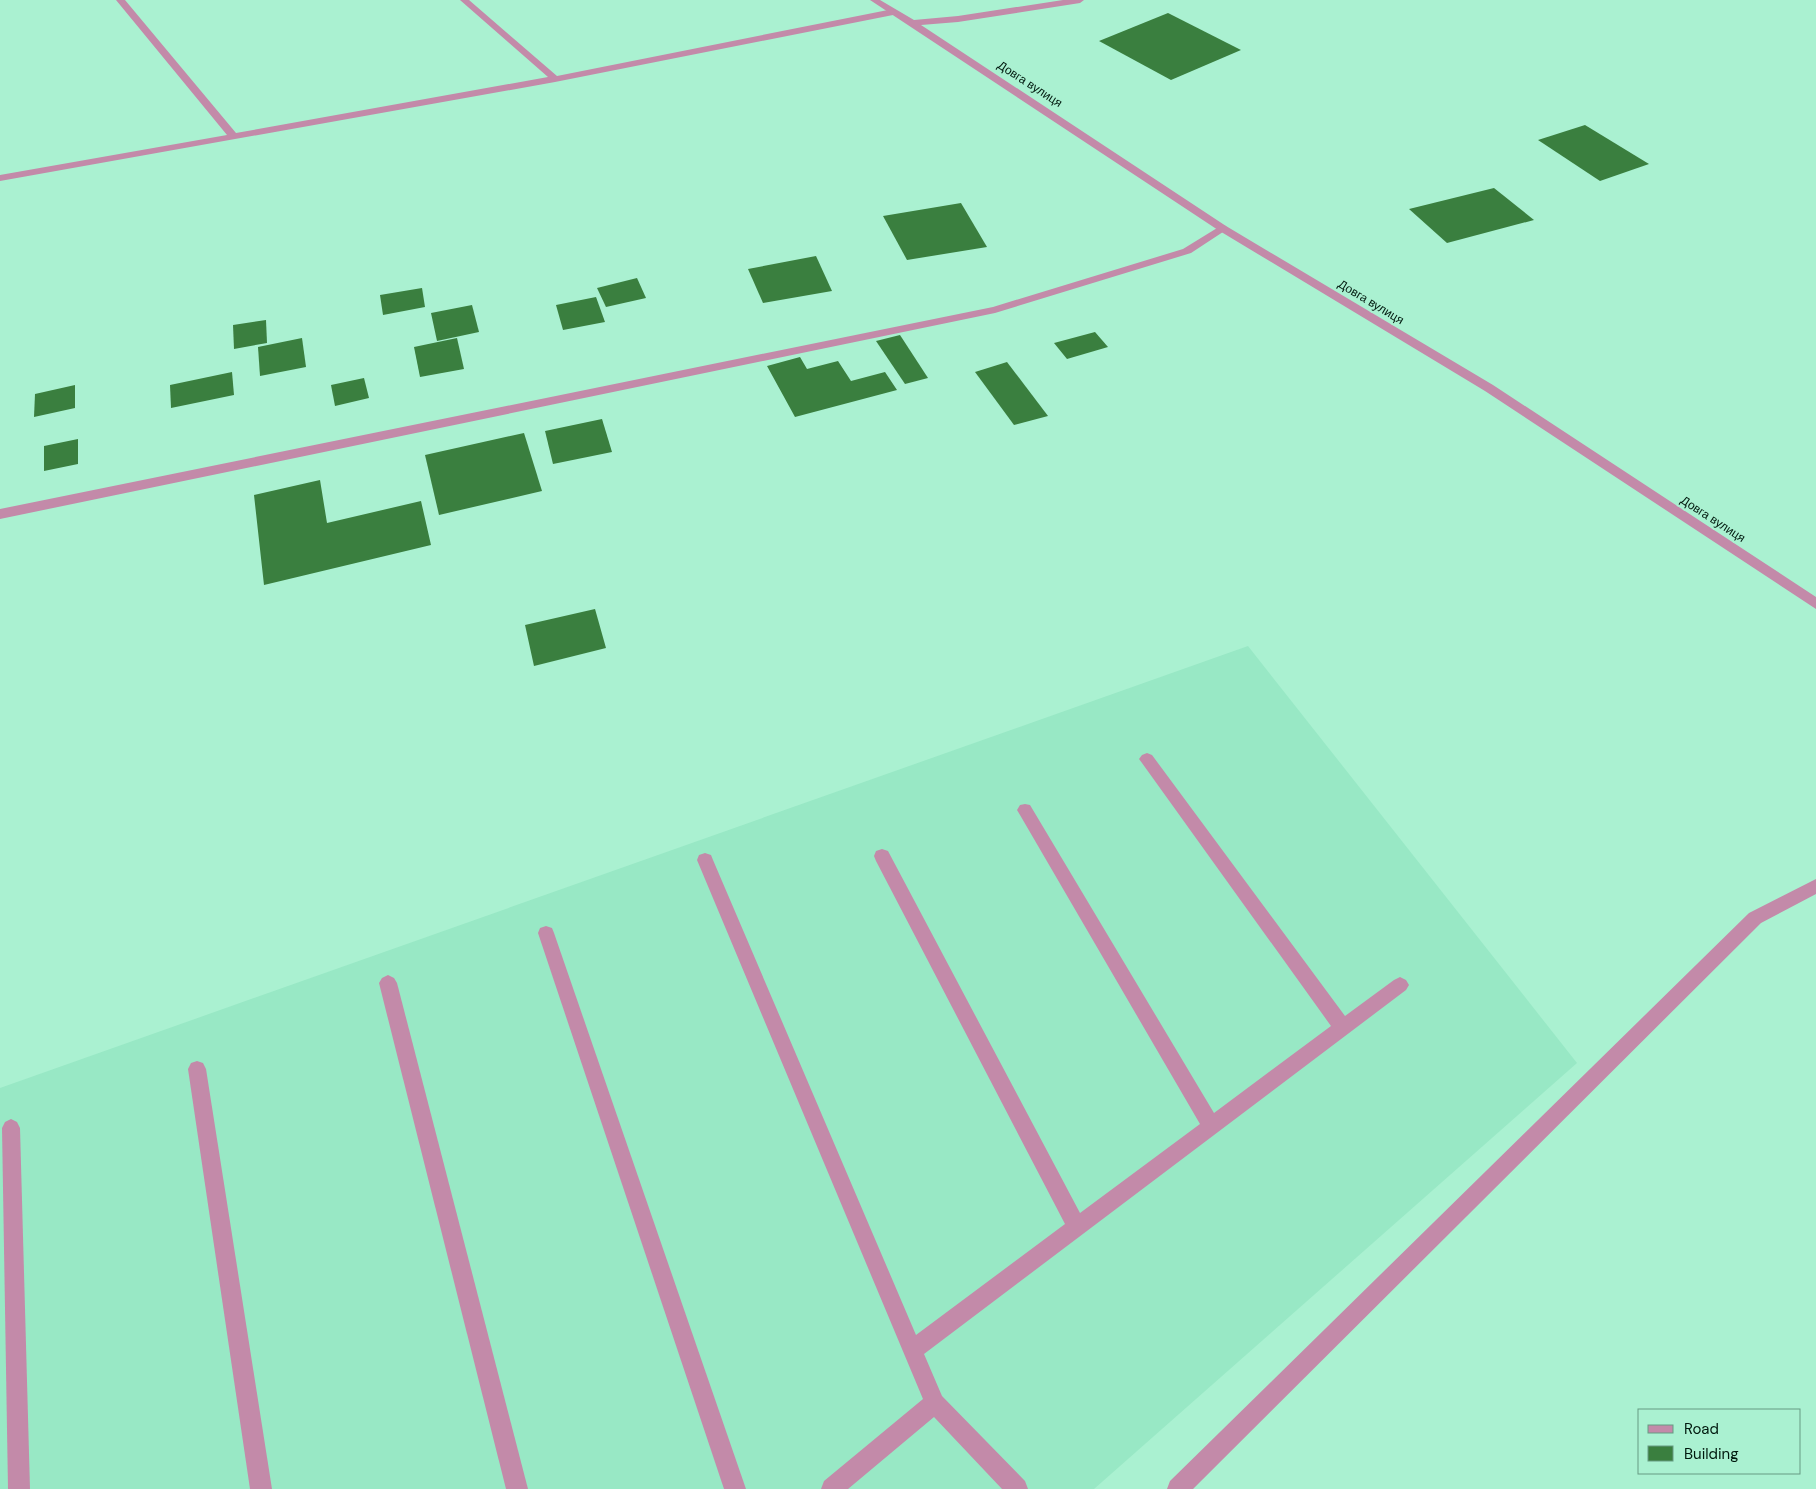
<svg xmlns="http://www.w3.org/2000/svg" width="1816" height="1489" font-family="'DM Sans',sans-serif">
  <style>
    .built { fill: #98e8c5 }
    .building { fill: #3a7f3f }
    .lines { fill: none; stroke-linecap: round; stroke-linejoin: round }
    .service { fill: #c38aa9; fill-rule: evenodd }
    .minor { fill: #c38aa9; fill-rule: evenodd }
    .tertiary { fill: #c38aa9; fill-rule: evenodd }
    .labels { text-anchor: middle; stroke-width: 4.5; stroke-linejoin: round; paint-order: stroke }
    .far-street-label { font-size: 12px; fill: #00190e; stroke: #aaf1d1 }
  </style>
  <rect width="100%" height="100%" fill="#aaf1d1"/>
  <polygon class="built" points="1248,646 1577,1063 1094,1489 0,1489 0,1088"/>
  <g class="building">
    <polygon points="1168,13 1241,50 1171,80 1099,41"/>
    <polygon points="1585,125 1649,164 1600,181 1538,140"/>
    <polygon points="1494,188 1534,220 1447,243 1409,209"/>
    <polygon points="961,203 987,247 907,260 883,216"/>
    <polygon points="816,256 832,291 763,303 748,269"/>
    <polygon points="637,278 646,298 606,307 597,288"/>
    <polygon points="422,288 425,307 383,315 380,295"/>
    <polygon points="596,297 605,322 563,330 556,305"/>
    <polygon points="472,305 479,332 437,341 431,313"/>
    <polygon points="266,320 267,343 234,349 233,325"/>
    <polygon points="1095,332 1108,347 1067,359 1054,343"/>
    <polygon points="900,335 928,378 905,384 876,341"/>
    <polygon points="302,338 306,367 260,376 258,347"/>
    <polygon points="457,338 464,369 420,377 414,347"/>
    <polygon points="800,357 807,369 838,361 851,381 885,372 897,390 795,417 767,366"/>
    <polygon points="1007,362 1048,416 1014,425 975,372"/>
    <polygon points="232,372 234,395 171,408 170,385"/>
    <polygon points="364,378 369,398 335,406 331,385"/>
    <polygon points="75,385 75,408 34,417 35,394"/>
    <polygon points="602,419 612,452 553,464 545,431"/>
    <polygon points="524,433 542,491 439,515 425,455"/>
    <polygon points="78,439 78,464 44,471 44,446"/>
    <polygon points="320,480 327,523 421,501 431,545 264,585 254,495"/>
    <polygon points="595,609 606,648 534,666 525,625"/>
  </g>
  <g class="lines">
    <g class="service">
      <polygon points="1147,753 1152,755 1345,1016 1394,980 1400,977 1406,980 1409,985 1406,990 924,1354 942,1396 1025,1481 1028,1489 1002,1489 934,1417 848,1489 821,1489 824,1481 923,1399 697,860 699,855 705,853 711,855 713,860 916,1335 1065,1224 876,861 874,856 876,851 882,849 888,851 1080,1213 1200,1124 1020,815 1017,810 1020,805 1025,804 1030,805 1214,1113 1331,1026 1142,763 1139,759 1142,755"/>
      <polygon points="1816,879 1816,894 1761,923 1193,1489 1167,1489 1170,1481 1749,913"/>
      <polygon points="546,926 552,928 554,933 746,1489 724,1489 538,933 540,928"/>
      <polygon points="388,975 394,978 397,983 528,1489 506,1489 379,983 382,978"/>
      <polygon points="197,1061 203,1063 206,1069 272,1489 250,1489 188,1069 191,1063"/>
      <polygon points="11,1119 17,1122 20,1128 30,1489 8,1489 2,1128 5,1122"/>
    </g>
    <g class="minor">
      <polygon points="116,0 125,0 236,133 548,77 460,0 469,0 557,76 893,9 897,12 893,15 555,82 0,181 0,175 227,135"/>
      <polygon points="1222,225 1226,226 1227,228 1226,230 1191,253 995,313 0,519 0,509 993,307 1183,249"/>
    </g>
    <polygon class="tertiary" points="870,0 880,0 914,20 958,16 1063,0 1084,0 1080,3 958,22 921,25 1226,226 1493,385 1816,597 1816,609 1485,391 1218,230"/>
  </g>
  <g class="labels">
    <g class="far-street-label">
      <text transform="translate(1030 84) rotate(33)" y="4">Довга вулиця</text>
      <text transform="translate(1371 302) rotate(31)" y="4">Довга вулиця</text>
      <text transform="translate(1713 519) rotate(33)" y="4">Довга вулиця</text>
    </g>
  </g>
  <rect x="1638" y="1409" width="162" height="65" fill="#aaf1d1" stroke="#669b83"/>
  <rect x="1648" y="1425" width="25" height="8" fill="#c38aa9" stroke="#669b83"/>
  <text x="1684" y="1434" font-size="15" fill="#00190e">Road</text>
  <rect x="1648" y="1446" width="25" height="15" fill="#3a7f3f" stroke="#669b83"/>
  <text x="1684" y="1459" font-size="15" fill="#00190e">Building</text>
</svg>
